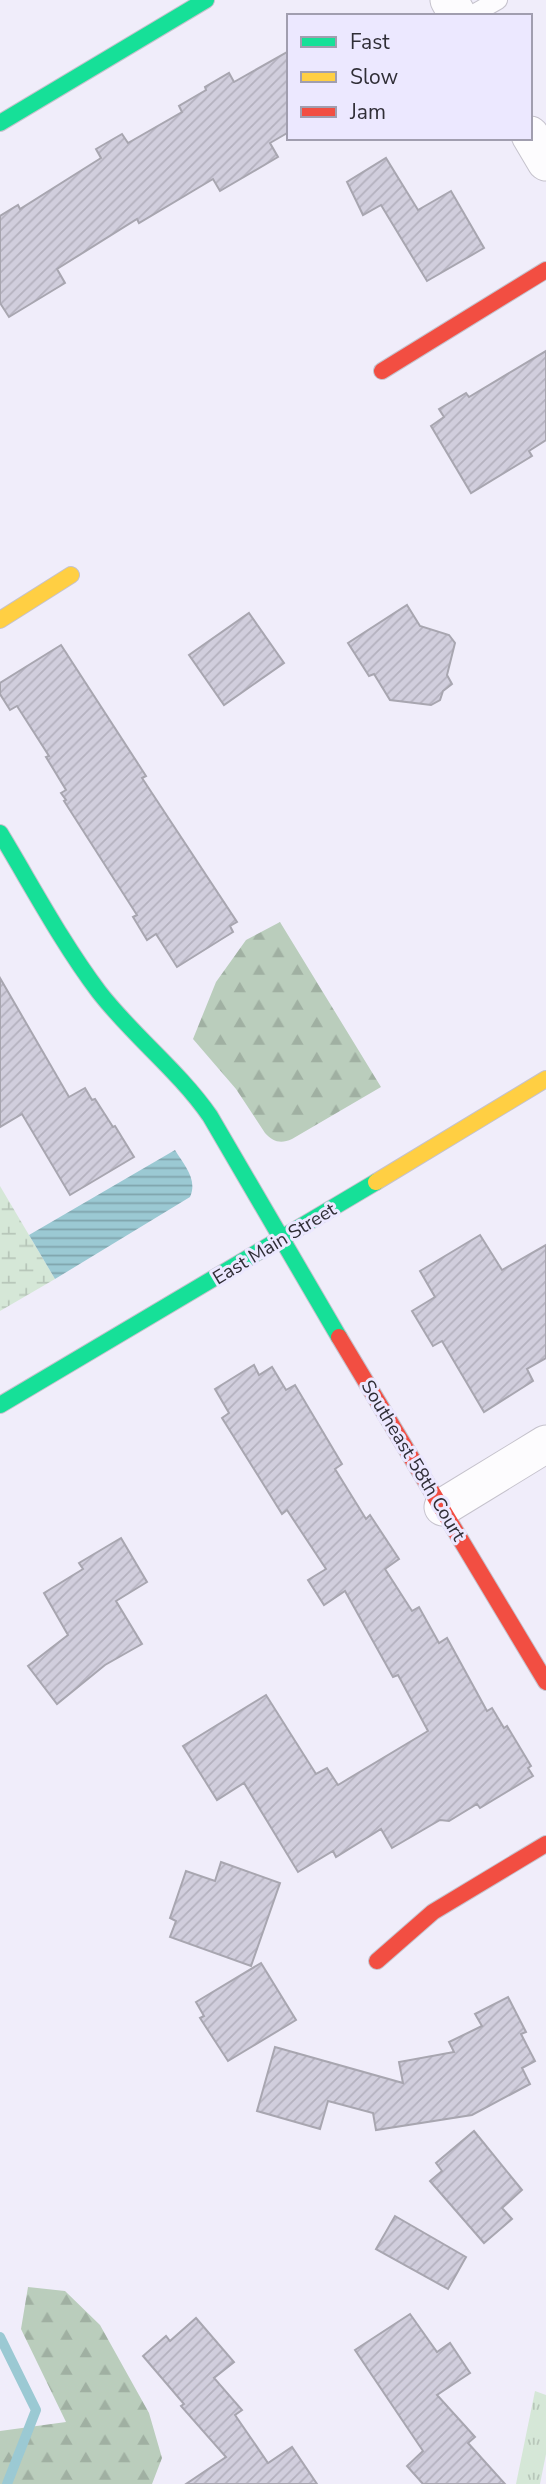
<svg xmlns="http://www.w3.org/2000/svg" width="546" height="2484" font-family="'Nunito Sans',sans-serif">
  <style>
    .forest { fill: url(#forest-firs) }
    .wetland { fill: url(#wetland-marsh) }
    .park { fill: url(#park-tufts) }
    .water { fill: url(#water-rules) }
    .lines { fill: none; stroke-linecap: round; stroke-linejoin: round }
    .stream { stroke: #9bc9d3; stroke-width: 10 }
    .building { fill: url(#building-hatch); stroke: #a8a6b0; stroke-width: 2 }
    .lane-casing { stroke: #c5c2cc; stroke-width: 20 }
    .street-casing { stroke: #c5c2cc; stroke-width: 39 }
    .fast-casing { stroke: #c5c2cc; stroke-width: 18 }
    .slow-casing { stroke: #c5c2cc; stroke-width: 18 }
    .jam-casing { stroke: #c5c2cc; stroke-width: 18 }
    .lane { stroke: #fdfcfe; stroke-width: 18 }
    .street { stroke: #fdfcfe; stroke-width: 37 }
    .fast { stroke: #16e098; stroke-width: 16 }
    .slow { stroke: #ffcf43; stroke-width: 16 }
    .jam { stroke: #f24e42; stroke-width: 16 }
    .labels { text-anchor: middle; stroke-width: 6; stroke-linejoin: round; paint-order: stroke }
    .street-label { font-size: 19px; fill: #302e37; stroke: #ece8ff }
  </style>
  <defs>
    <pattern id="forest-firs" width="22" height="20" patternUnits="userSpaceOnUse" patternTransform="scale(1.75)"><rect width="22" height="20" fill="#bacdbc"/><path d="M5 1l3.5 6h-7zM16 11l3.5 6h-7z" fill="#a0b0a2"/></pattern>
    <pattern id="wetland-marsh" width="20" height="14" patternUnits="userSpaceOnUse" patternTransform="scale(1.75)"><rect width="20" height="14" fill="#d5e7d7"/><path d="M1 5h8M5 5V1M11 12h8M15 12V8" fill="none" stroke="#b7c6b9"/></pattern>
    <pattern id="park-tufts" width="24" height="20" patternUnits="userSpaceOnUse" patternTransform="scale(1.75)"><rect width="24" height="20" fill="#d5e7d7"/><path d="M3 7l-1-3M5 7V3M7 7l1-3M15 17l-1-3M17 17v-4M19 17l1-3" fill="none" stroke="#b7c6b9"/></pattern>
    <pattern id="water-rules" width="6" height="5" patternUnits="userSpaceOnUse" patternTransform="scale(1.75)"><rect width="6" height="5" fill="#9bc9d3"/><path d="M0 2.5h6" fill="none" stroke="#7fa4ac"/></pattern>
    <pattern id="building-hatch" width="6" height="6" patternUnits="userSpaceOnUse" patternTransform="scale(1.75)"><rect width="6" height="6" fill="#d1cedd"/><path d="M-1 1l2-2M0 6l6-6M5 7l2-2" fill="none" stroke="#b4b1be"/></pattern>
  </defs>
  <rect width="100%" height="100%" fill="#f0edfa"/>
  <g class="forest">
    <path d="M280,922L381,1087L292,1139C281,1144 273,1142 265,1133L236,1089L193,1039L216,982L246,940Z"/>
    <polygon points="28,2287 65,2291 100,2325 149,2413 162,2458 152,2484 0,2484 0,2431 66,2422 21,2329"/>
  </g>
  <polygon class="wetland" points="0,1186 55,1279 0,1311"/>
  <polygon class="park" points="535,2391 546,2395 546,2454 540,2484 516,2484"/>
  <path class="water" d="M175,1150C184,1165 198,1179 190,1197L55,1279L29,1235Z"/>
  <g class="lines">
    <polyline class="stream" points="0,2337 36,2410 7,2484"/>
  </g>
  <g class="building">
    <polygon points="289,51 289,132 270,143 278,157 220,191 213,179 139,223 137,219 57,269 65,283 9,317 0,303 0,216 18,205 20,209 101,158 96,149 122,134 128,143 182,112 179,106 206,90 205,87 229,73 234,82"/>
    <polygon points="386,158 418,210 451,191 484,248 427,281 381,205 363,215 347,182"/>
    <polygon points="546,351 546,440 529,451 532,456 471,493 431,426 444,417 439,409 466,393 469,397"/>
    <polygon points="407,605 420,626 449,635 455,643 447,675 452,684 443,691 440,700 431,705 390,700 374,674 369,676 348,643"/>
    <polygon points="249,613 284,663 224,705 189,655"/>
    <polygon points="61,645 146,776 142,778 237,922 230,926 233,932 177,967 156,934 147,940 133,917 137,915 64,801 66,800 61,793 66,790 46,757 49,756 17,706 10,710 0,694 0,683"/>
    <polygon points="0,978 69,1097 85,1088 92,1100 95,1099 113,1127 115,1126 134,1157 70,1195 22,1114 0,1127"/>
    <polygon points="480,1235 502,1270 546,1245 546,1358 527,1369 533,1381 484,1412 442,1341 433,1346 412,1311 435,1297 420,1271"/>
    <polygon points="254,1365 259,1375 272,1367 286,1390 295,1385 342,1464 335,1469 366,1519 370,1515 399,1559 385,1569 412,1611 419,1607 439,1643 447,1638 487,1711 492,1708 504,1728 507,1726 531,1766 528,1768 533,1776 480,1808 477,1804 449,1821 440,1820 392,1848 381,1829 336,1857 333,1851 298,1872 244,1783 217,1800 183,1746 266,1695 316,1774 327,1768 338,1785 428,1731 398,1675 393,1677 345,1591 324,1605 308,1580 326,1569 287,1510 282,1514 222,1418 229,1413 215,1389"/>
    <polygon points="121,1538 147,1582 116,1601 142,1644 105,1665 57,1704 28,1666 68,1635 44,1593 83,1569 79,1563"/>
    <polygon points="221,1862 280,1883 251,1966 170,1937 176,1921 170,1918 186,1871 215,1881"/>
    <polygon points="261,1963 296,2020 228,2061 200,2018 204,2016 196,2002"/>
    <polygon points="508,1997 526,2032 521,2034 535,2061 522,2068 530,2084 472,2115 376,2130 373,2113 328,2101 320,2129 257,2111 275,2047 403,2083 399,2062 454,2052 449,2042 482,2026 475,2014"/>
    <polygon points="474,2131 522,2190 502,2208 512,2219 484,2243 430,2181 442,2171 436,2163"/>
    <polygon points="395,2216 466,2257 448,2289 376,2249"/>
    <polygon points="410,2314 437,2352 450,2343 470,2373 437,2395 475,2437 468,2443 505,2484 423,2484 407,2466 423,2451 355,2350"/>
    <polygon points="196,2318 234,2362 214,2378 242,2410 235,2415 268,2463 292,2447 317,2484 186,2484 226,2457 181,2406 184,2404 143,2356 166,2336 170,2341"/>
  </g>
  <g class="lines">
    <g class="lane-casing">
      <polyline id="lane" points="470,16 498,0"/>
    </g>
    <g class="street-casing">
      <g id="street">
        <polyline points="449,0 458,16"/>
        <polyline points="530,135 546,162"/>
        <polyline points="443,1507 546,1444"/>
      </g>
    </g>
    <g class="fast-casing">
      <g id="fast">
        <polyline points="0,123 206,0"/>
        <path d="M0,833C32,886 62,943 99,992C133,1036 178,1070 210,1116L339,1337"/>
        <polyline points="0,1405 376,1182"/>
      </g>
    </g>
    <g class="slow-casing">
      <g id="slow">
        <polyline points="0,620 71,575"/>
        <polyline points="376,1182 546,1079"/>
      </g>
    </g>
    <g class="jam-casing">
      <g id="jam">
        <polyline points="382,371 546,270"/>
        <polyline points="339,1337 546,1682"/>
        <polyline points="377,1961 433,1912 546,1844"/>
      </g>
    </g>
    <use href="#lane" class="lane"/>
    <use href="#street" class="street"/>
    <use href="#fast" class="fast"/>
    <use href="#slow" class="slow"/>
    <use href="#jam" class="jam"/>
  </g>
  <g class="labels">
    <g class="street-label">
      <text transform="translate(274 1243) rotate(-31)" y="7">East Main Street</text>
      <text transform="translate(414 1460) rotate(59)" y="7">Southeast 58th Court</text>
    </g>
  </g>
  <rect x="287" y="14" width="245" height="126" fill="#ece8ff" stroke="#a19eaf" stroke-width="2"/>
  <rect x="301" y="37" width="35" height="10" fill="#16e098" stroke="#a19eaf" stroke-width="2"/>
  <text x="350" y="49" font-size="21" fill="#302e37">Fast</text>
  <rect x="301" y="72" width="35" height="10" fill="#ffcf43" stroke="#a19eaf" stroke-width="2"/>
  <text x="350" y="84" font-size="21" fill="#302e37">Slow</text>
  <rect x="301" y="107" width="35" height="10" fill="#f24e42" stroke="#a19eaf" stroke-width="2"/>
  <text x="350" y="119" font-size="21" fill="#302e37">Jam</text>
</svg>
